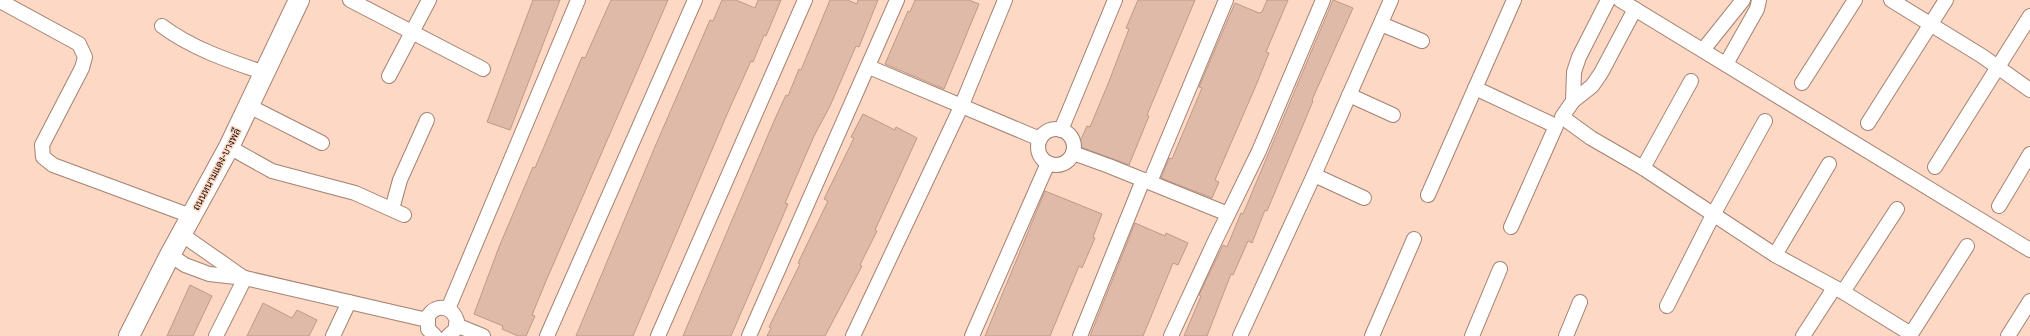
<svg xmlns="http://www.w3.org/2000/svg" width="2030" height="336" font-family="Literata,Sarabun,serif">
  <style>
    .building { fill: #dfbaa8; stroke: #bd9a88 }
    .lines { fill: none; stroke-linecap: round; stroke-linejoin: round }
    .street-casing { stroke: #a48170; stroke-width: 16 }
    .secondary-casing { stroke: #a48170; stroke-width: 22 }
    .street { stroke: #fff; stroke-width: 14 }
    .secondary { stroke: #fff; stroke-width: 20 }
    .labels { text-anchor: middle; stroke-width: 3; stroke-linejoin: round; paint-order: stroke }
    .street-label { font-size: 10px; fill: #190d07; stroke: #fdd8c5 }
  </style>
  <rect width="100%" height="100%" fill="#fdd8c5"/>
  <g class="building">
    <polygon points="533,0 560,0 510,130 487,122"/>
    <polygon points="611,0 668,0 546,281 532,315 535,316 526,336 518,336 502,329 503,326 474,314 499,247 533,167 535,168 582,57 585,58"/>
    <polygon points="722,0 736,0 755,8 758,0 781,0 766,36 764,35 753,62 751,61 728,112 633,336 576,336 654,149 710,20 713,21"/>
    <polygon points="830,0 847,0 857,4 858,0 878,0 859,47 856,46 830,106 814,136 785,203 788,204 731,336 683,336 774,121 786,95 788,96 799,69 801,70"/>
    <polygon points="915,0 969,0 979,4 944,89 885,64 908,11 910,12"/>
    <polygon points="1138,0 1195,0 1147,115 1149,116 1129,165 1078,146 1087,126 1090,127 1108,84 1129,29 1126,28"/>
    <polygon points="1267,0 1288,0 1266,52 1269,53 1257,83 1215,180 1219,182 1212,198 1161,178 1169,158 1172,159 1202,88 1199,87 1213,54 1235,3 1259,13 1262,12"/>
    <polygon points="1333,0 1353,8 1312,100 1313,101 1267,211 1265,210 1252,243 1248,241 1233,275 1231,274 1207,336 1184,336 1201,296 1199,295 1223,245 1227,247 1241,213 1243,214"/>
    <polygon points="863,114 895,130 896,127 917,138 875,230 877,231 860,265 862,266 825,336 767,336 771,328 769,327 800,264 798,263 828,201 824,199 854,138 851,137"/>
    <polygon points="1045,191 1102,214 1093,237 1095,238 1082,268 1079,266 1050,336 985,336"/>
    <polygon points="1135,223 1165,236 1166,233 1188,243 1178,265 1173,263 1143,336 1090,336"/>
    <polygon points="190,285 212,296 193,336 167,336"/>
    <polygon points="263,303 292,318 297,310 317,320 309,336 247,336"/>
  </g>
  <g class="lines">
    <g class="street-casing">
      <g id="street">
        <polyline points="350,0 483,69"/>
        <polyline points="1620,0 2030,250"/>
        <polyline points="1891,0 1982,56 2030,90"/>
        <polyline points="0,1 79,44 85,57 82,68 42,145 43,157 53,165 191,216"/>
        <polyline points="1635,9 1601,73 1592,86 1573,101 1562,117 1591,138 1643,168 1775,255 1843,292 1911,334 1967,246"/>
        <polyline points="1381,24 1422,41"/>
        <path d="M162,26C191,48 229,61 265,73"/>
        <polyline points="1703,50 1743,0"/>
        <polyline points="1726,64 1757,9 1759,0"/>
        <polyline points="869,67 1040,139"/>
        <polyline points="389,76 429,0"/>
        <polyline points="1802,83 1855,0"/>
        <polyline points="1475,88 1556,126 1511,227"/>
        <polyline points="1349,95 1393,115"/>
        <polyline points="1573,101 1574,72 1579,57 1608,0"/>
        <polyline points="249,106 322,143"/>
        <polyline points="1868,123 1946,0"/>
        <circle cx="1056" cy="147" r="18"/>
        <polyline points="1061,130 1115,0"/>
        <polyline points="229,147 272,171 355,193 404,215"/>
        <polyline points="1073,153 1109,166 1228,214"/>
        <polyline points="1935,167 2030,16"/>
        <polyline points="1643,168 1691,81"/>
        <polyline points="1314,175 1364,198"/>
        <polyline points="1150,182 1226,0"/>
        <polyline points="1428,195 1514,0"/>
        <polyline points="1999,206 2030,154"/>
        <polyline points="392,209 400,180 427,120"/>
        <polyline points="181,234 244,278"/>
        <polyline points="170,255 185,265 209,274 245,278 427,320"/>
        <polyline points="1775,255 1829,164"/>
        <polyline points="1843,292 1897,209"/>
        <polyline points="1667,306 1713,215 1765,121"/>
        <polyline points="448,309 578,0"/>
        <polyline points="456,325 483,336"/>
        <polyline points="216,336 245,278"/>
        <polyline points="333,336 349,302"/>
        <path d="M435,336L428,329V316C437,303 452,306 457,321L455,330L448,336"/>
        <polyline points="547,336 695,0"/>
        <polyline points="658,336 805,0"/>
        <polyline points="749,336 897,0"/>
        <polyline points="853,336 961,107 1005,0"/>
        <polyline points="972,336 1048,163"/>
        <polyline points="1080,336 1143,180"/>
        <polyline points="1171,336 1214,243 1259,151 1323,0"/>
        <polyline points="1240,336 1314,175 1391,0"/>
        <polyline points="1372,336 1414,239"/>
        <polyline points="1472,336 1500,269"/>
        <polyline points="1566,336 1580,302"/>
        <polyline points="1803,336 1834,288"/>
        <polyline points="2008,336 2030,301"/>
      </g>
    </g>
    <g class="secondary-casing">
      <polyline id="secondary" points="129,336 170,255 229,147 299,0"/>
    </g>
    <use href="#street" class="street"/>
    <use href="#secondary" class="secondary"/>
  </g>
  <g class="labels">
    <g class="street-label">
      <text transform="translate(216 169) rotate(-62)" y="4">ถนนหนามแดง-บางพลี</text>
    </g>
  </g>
</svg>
